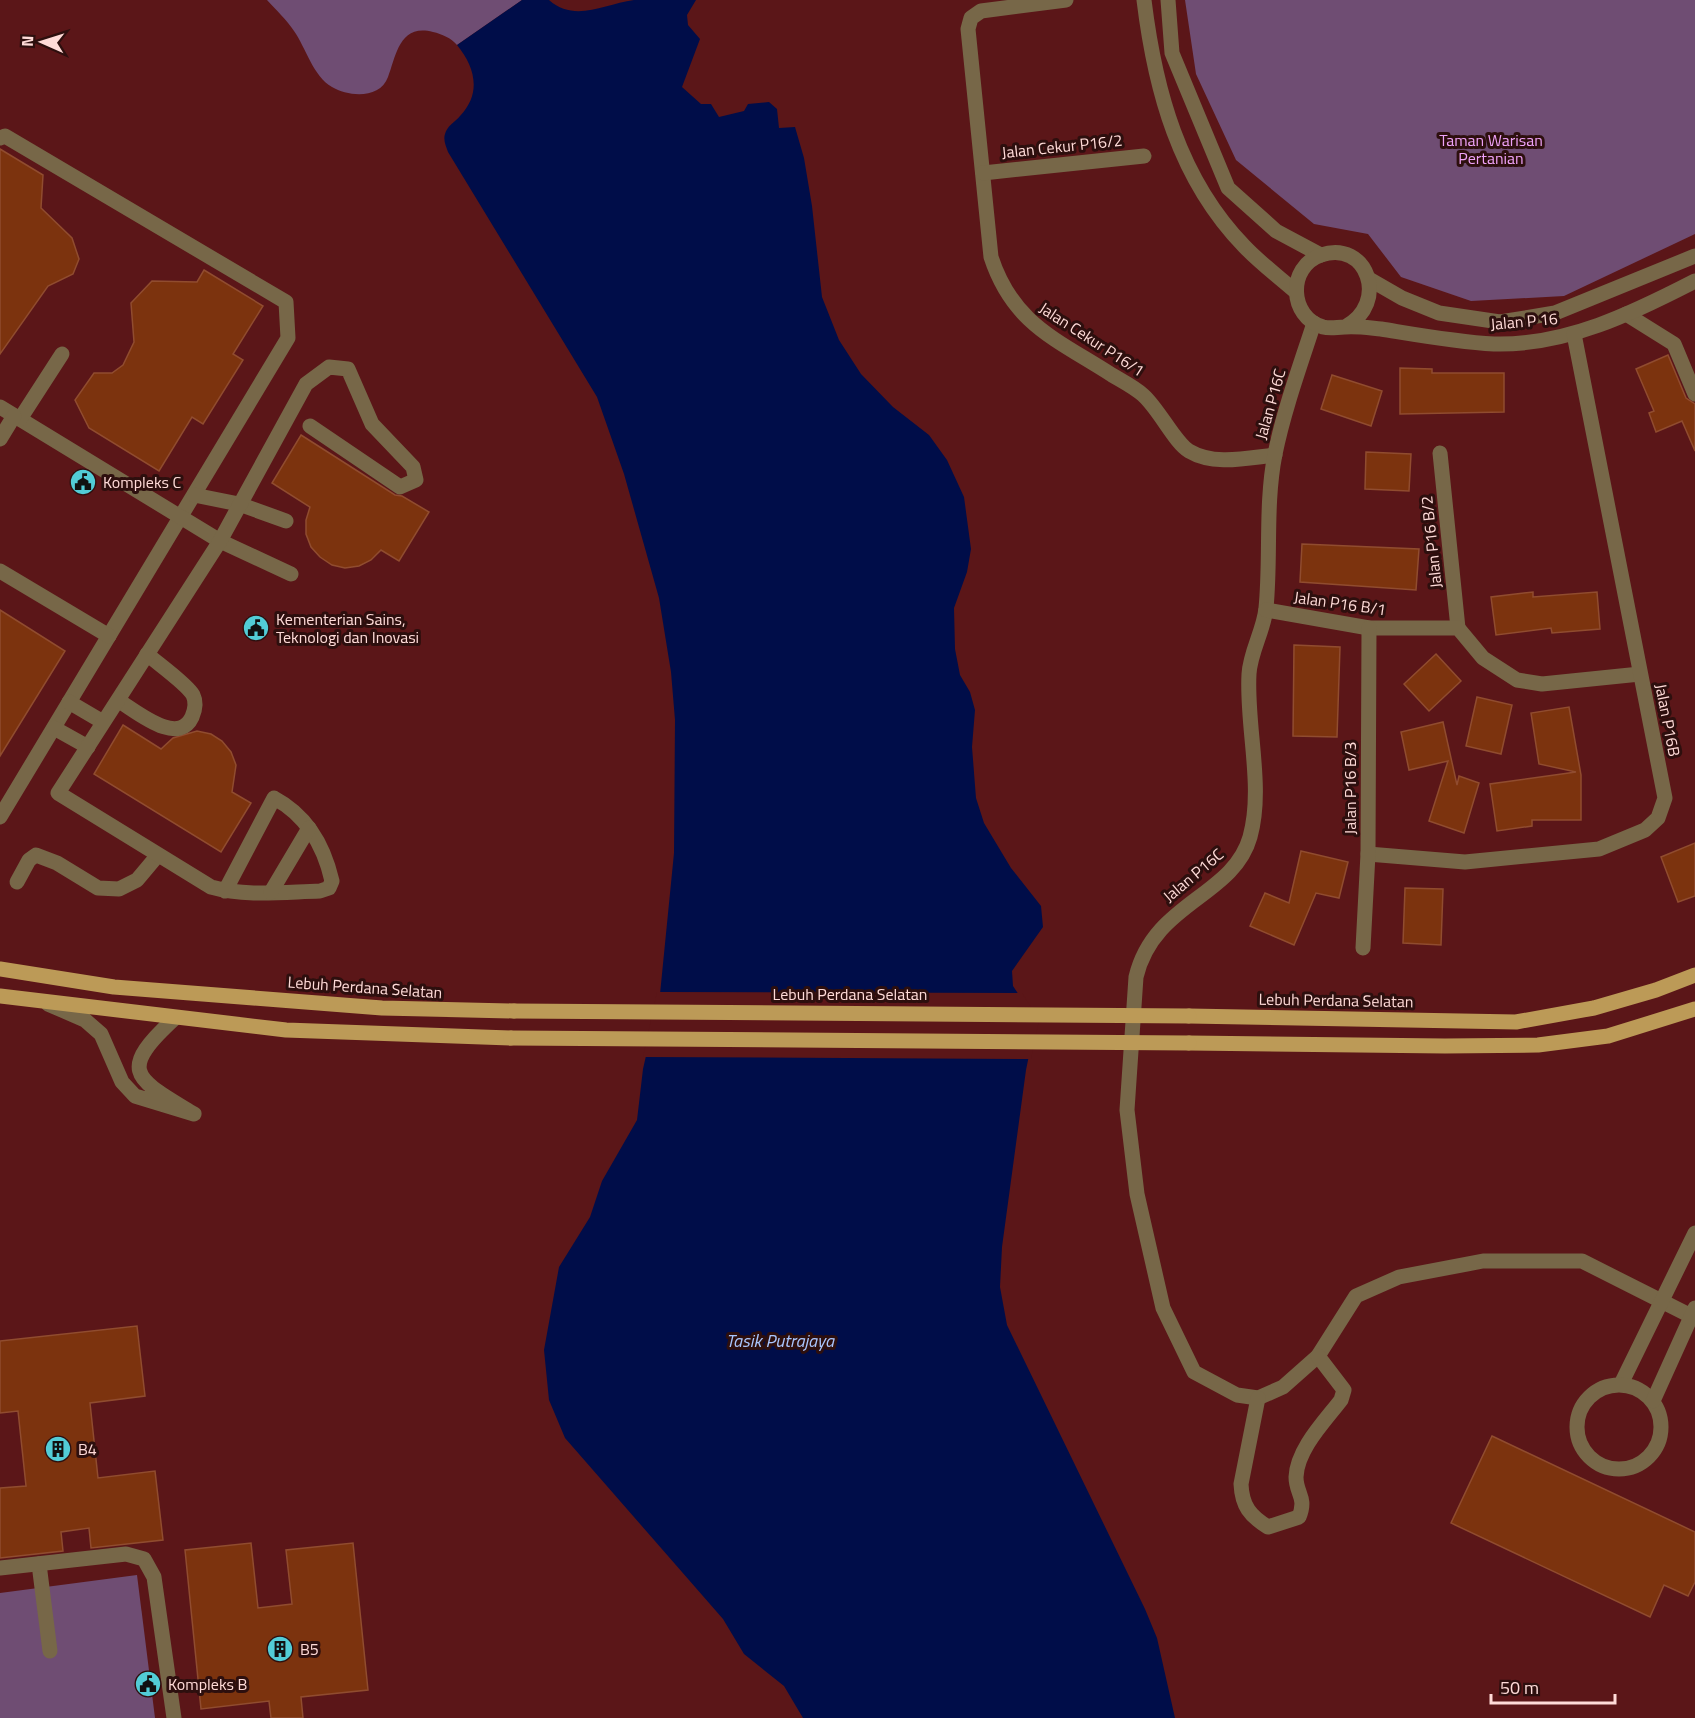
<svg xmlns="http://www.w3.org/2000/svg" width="1695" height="1718" font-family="'Titillium Web',sans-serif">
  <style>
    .green { fill: #6f4d73 }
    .water { fill: #000d49 }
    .pier { fill: #5b1618 }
    .building { fill: #7c330e; stroke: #904c2f; stroke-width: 1.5 }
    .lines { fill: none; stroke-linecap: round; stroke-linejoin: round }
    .minor { stroke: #776748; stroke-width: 15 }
    .major { stroke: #bc9a57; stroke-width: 15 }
    .major-bridge { stroke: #bc9a57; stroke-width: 15 }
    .labels { text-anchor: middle; stroke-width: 6; stroke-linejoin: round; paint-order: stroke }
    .park-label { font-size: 16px; fill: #efa2f8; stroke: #2d0f0e }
    .street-label { font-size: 16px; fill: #ffdbd8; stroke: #2d0f0e }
    .poi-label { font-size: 16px; fill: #ffdbd8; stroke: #2d0f0e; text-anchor: start }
    .water-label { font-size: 18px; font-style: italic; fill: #a9c5fd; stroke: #2d0f0e }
  </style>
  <rect width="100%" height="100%" fill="#5b1618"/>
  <g class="green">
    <path d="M267,0H522L457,45C451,38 442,34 433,32C399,23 396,57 388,77C380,99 349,97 332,87C313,76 306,48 294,31C287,20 276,10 267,0Z"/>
    <polygon points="1185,0 1695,0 1695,234 1564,296 1471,301 1401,277 1368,234 1314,224 1236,160 1196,74"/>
    <polygon points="137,1575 155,1718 0,1718 0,1593"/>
  </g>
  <path class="water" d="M522,0H549C575,23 604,4 634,0C654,0 676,0 696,0L687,15L688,25L700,39L682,87L701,104H711L719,117L744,111L748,104L769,102L777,109L779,128L795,127L804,158L812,206L822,297L839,340L861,374L893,407L929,435L947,460L964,497L971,549L967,572L954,608L955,649L960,675L970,692L975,710L972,747L976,798L984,823L1011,868L1041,906L1043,927L1012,971L1013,986L1036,1021L1026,1070L1002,1247L1000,1287L1007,1325L1145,1609L1157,1638L1175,1718H803L784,1686L744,1654L723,1619L565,1438L549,1400L544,1350L559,1267L590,1217L602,1181L637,1120L643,1069L660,994L674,853L675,720L671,672L659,598L624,474L597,397L448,152C446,146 443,140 445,134C447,126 455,122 460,116C482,93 475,67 457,45Z"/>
  <polygon class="pier" points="657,992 1022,993 1039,1020 1031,1059 643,1057"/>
  <g class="building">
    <polygon points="0,149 43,175 41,208 72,238 79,259 73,274 48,286 0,354"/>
    <polygon points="204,270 263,306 233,354 243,360 203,424 192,417 159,471 89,428 75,400 94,373 112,373 123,365 134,342 131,303 152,281 197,282"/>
    <polygon points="1668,355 1686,398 1695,404 1695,451 1682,421 1656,432 1649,413 1654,411 1636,369"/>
    <polygon points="1400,368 1432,369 1432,373 1504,373 1504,412 1400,414"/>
    <polygon points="1332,375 1382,391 1371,426 1321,409"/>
    <polygon points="301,435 395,495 402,496 429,512 399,561 381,550 371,560 359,566 345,568 332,565 320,557 311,547 306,534 306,520 310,507 272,483"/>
    <polygon points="1366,452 1411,454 1409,491 1365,489"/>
    <polygon points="1302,544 1419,549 1416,590 1300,582"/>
    <polygon points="1533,592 1533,597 1597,592 1600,629 1552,633 1551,628 1496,635 1491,597"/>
    <polygon points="0,610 65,651 0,756"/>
    <polygon points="1294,645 1340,647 1337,737 1293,736"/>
    <polygon points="1436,654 1461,681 1429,711 1404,684"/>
    <polygon points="1477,697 1512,705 1501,754 1466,746"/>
    <polygon points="1569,707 1581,775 1581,820 1532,820 1532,826 1497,831 1490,784 1576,772 1539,764 1531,713"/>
    <polygon points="1443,722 1457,785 1459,776 1479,783 1464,833 1429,821 1448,761 1409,770 1401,732"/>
    <polygon points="123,725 161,749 173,738 197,731 211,734 222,741 231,752 236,765 232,792 251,803 221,852 94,774"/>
    <polygon points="1695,843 1695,896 1678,902 1661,857"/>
    <polygon points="1301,851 1348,862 1339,898 1316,893 1294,945 1250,926 1265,893 1289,903"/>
    <polygon points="1405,888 1443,889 1441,945 1403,943"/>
    <polygon points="137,1326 145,1396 90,1403 98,1478 155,1471 163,1540 91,1548 89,1528 61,1532 63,1551 0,1558 0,1488 26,1486 18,1411 0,1413 0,1341"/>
    <polygon points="1492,1436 1695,1532 1695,1582 1688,1596 1664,1585 1650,1617 1451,1523"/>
    <polygon points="251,1543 258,1608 292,1604 286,1550 353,1543 368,1690 301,1697 303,1718 271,1718 269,1701 201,1709 185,1550"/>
  </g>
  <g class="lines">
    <g class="minor">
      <path d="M1066,0L981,11L971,18L968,29L991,257C1013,324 1056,339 1112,375C1122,381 1134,387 1143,395C1159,409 1175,443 1189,451C1214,466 1247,458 1275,455"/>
      <path d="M1144,0C1155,90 1179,179 1244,246C1260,263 1279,277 1296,292"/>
      <polyline points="1168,0 1172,53 1228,188 1276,231 1321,255"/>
      <polyline points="0,138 5,136 286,302 288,338 0,817"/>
      <polyline points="983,173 1144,156"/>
      <polyline points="1369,279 1402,298 1439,313 1500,322 1555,313 1695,256"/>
      <polyline points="1626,314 1674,344 1695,394"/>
      <path d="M1314,323C1300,366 1284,410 1275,454C1265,505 1271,557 1266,608C1264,630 1250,652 1249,674C1246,726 1264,787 1250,837C1233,897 1154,902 1136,977L1127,1110L1137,1194L1163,1308L1194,1372L1237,1395L1258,1398L1283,1387L1318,1356L1356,1296L1399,1277L1483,1261H1582L1695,1318"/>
      <path d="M1345,327C1390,303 1367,239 1321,255C1287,267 1289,317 1323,327C1331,329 1337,327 1345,327C1357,326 1370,328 1381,329C1418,335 1456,342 1494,344C1566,346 1633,313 1695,281"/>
      <polyline points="0,407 220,541 291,574"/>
      <polyline points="20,419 62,354"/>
      <polyline points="0,439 14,416"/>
      <polyline points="1440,453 1458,628"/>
      <polyline points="194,495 239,504 286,521"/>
      <polyline points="0,571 109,636"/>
      <polyline points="1266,610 1369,628 1458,628 1483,658 1517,680 1542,684 1640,674"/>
      <path d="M119,701C136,711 178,747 192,717C195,710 197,703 193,695C187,684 157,663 147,654"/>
      <polyline points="69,702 103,722"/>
      <polyline points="54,728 88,747"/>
      <polyline points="1368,854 1465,862 1599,849 1645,830 1658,818 1665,798 1574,334"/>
      <polyline points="17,882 29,860 36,855 57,863 98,888 119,889 137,880 158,855"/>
      <path d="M225,891L274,798C306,815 324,846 332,881L329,888L320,891C284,892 246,897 211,887L58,793L220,541L306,384L329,367L348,369L372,424L413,467L416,480L400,487L310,426"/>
      <polyline points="271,892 309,828"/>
      <polyline points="1363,948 1368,854 1369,628"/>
      <path d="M48,1004L85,1020L101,1034L122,1082L135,1096L194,1114C135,1078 116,1072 175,1018"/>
      <polyline points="1621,1384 1695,1233"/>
      <circle cx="1619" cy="1427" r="42"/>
      <path d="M1258,1398L1241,1484C1242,1506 1250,1516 1268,1527L1299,1517C1307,1497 1296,1494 1296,1477C1297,1449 1325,1421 1341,1400L1344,1390L1318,1356"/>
      <polyline points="1653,1401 1695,1308"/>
      <polyline points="39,1564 50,1651"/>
      <polyline points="0,1568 126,1554 144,1559 154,1577 174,1718"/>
    </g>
    <g class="major">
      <polyline points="0,969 114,987 382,1008 514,1011"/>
      <polyline points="0,996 286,1030 511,1038"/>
      <polyline points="1189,1016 1516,1022 1594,1008 1656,990 1695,975"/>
      <polyline points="1189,1043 1445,1046 1538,1045 1608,1036 1695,1009"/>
    </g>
    <g class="major-bridge">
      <polyline points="514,1011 1189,1016"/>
      <polyline points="511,1038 1189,1043"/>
    </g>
  </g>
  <defs>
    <g id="civic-disc" transform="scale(1.35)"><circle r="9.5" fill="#52ccd6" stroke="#2d0f0e"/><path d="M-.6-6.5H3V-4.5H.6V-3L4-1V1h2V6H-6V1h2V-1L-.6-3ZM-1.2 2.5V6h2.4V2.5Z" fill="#111"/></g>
    <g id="building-disc" transform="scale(1.35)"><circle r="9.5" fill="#52ccd6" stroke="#2d0f0e"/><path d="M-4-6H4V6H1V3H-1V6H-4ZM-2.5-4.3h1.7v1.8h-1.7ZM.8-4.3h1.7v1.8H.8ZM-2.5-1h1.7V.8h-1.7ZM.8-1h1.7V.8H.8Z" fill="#111"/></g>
  </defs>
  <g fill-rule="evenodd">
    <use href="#civic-disc" x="83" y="482"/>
    <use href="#civic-disc" x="256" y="628"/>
    <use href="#building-disc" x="58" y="1449"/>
    <use href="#building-disc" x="280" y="1649"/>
    <use href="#civic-disc" x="148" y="1684"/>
  </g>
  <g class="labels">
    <g class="park-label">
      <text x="1491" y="146">Taman Warisan<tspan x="1491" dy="18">Pertanian</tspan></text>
    </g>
    <g class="street-label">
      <text transform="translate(1062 146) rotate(-6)" y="6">Jalan Cekur P16/2</text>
      <text transform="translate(1524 321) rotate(-5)" y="6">Jalan P 16</text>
      <text transform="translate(1092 339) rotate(33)" y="6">Jalan Cekur P16/1</text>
      <text transform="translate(1270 404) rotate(-74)" y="6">Jalan P16C</text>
      <text transform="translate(1431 542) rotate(-96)" y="6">Jalan P16 B/2</text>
      <text transform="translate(1340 603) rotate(8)" y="6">Jalan P16 B/1</text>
      <text transform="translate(1668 720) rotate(79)" y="6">Jalan P16B</text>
      <text transform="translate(1350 788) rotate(-90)" y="6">Jalan P16 B/3</text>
      <text transform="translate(1193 875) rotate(-40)" y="6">Jalan P16C</text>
      <text transform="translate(365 987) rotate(4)" y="6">Lebuh Perdana Selatan</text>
      <text x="850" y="1000">Lebuh Perdana Selatan</text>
      <text transform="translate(1336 1000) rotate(1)" y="6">Lebuh Perdana Selatan</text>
    </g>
    <g class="poi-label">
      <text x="103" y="488">Kompleks C</text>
      <text x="276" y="625">Kementerian Sains,<tspan x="276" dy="18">Teknologi dan Inovasi</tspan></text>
      <text x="78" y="1455">B4</text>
      <text x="300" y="1655">B5</text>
      <text x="168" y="1690">Kompleks B</text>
    </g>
    <g class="water-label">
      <text x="780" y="1347">Tasik Putrajaya</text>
    </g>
  </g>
  <g transform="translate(42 42) rotate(273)" stroke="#2d0f0e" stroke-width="4.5" paint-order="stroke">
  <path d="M0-4.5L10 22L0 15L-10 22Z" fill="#ffdbd8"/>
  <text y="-9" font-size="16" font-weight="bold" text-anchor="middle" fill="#ffdbd8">N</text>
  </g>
  <path d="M1491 1694v9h124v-9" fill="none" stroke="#ffdbd8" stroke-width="3"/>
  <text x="1500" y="1694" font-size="18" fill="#ffdbd8" stroke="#2d0f0e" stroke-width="4.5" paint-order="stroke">50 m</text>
</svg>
